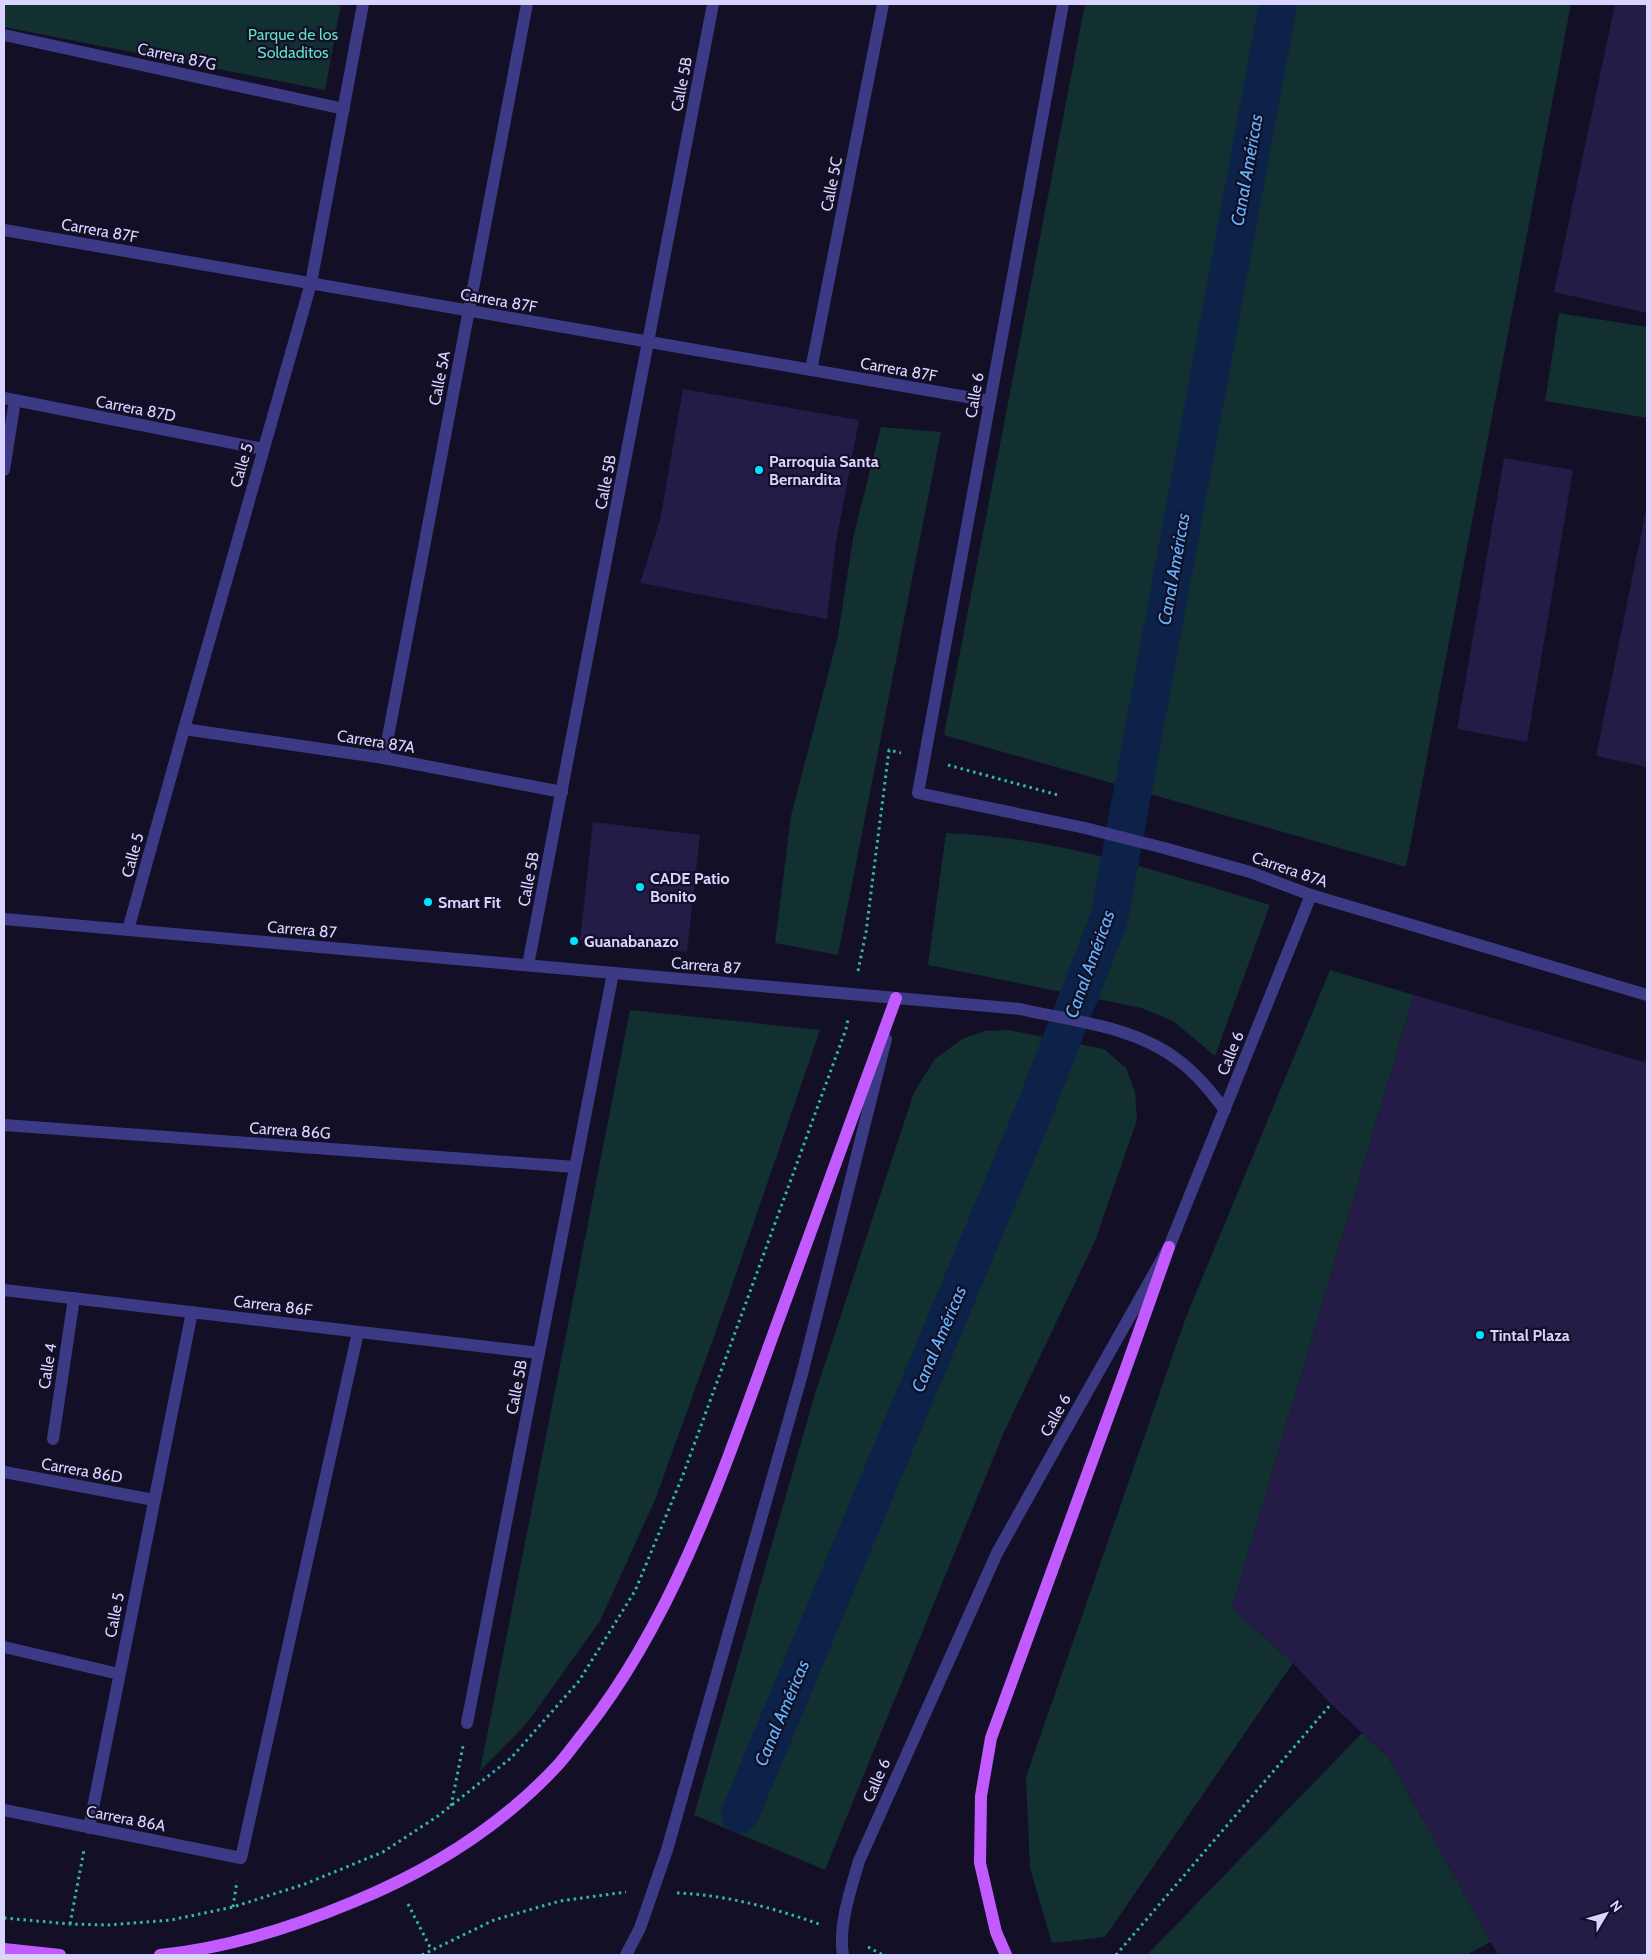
<svg xmlns="http://www.w3.org/2000/svg" width="1651" height="1959" font-family="Cabin,sans-serif">
  <style>
    .green { fill: #12302f }
    .lines { fill: none; stroke-linecap: round; stroke-linejoin: round }
    .canal { stroke: #0c2248; stroke-width: 38 }
    .building { fill: #241b47 }
    .path { stroke: #2fb8b0; stroke-width: 3; stroke-dasharray: 2.5 4; stroke-linecap: butt }
    .minor { stroke: #3d3a85; stroke-width: 12 }
    .tertiary { stroke: #3d3a85; stroke-width: 12 }
    .primary { stroke: #c25bff; stroke-width: 12 }
    .tertiary-bridge { stroke: #3d3a85; stroke-width: 12 }
    .poi-dot { fill: #00e5ff; stroke: #130f26; stroke-width: 2 }
    .labels { text-anchor: middle; stroke-width: 4.5; stroke-linejoin: round; paint-order: stroke }
    .park-label { font-size: 16px; fill: #5fe0c0; stroke: #130f26 }
    .street-label { font-size: 16px; fill: #d9d4ff; stroke: #130f26 }
    .poi-label { font-size: 16px; font-weight: bold; fill: #d9d4ff; stroke: #130f26; text-anchor: start }
    .water-label { font-size: 18px; font-style: italic; fill: #62b6ff; stroke: #130f26 }
  </style>
  <rect width="100%" height="100%" fill="#130f26"/>
  <g class="green">
    <polygon points="4,4 341,4 325,90 4,27"/>
    <polygon points="1085,4 1571,4 1406,867 944,735"/>
    <polygon points="1559,313 1647,327 1647,418 1545,401"/>
    <polygon points="881,427 941,432 838,955 775,943 791,816 838,636 853,538"/>
    <path d="M946,833C1056,837 1165,873 1270,905L1215,1056L1173,1021L1142,1008L928,965Z"/>
    <polygon points="1330,970 1414,995 1232,1608 1293,1663 1105,1937 1052,1943 1030,1868 1026,1777 1186,1317"/>
    <polygon points="630,1010 820,1030 725,1306 655,1500 600,1621 527,1723 480,1771"/>
    <polygon points="1008,1030 1104,1049 1126,1068 1135,1092 1137,1120 1095,1241 1004,1432 825,1870 694,1815 815,1394 914,1092 935,1059 962,1039 984,1031"/>
    <polygon points="1362,1733 1389,1758 1491,1942 1466,1955 1147,1955"/>
  </g>
  <g class="lines">
    <polyline class="canal" points="740,1814 1032,1116 1109,919 1278,4"/>
  </g>
  <g class="building">
    <polygon points="1615,4 1647,5 1647,313 1554,292"/>
    <polygon points="683,389 859,420 836,542 827,619 640,583 660,520"/>
    <polygon points="1504,458 1573,470 1527,742 1457,729"/>
    <polygon points="1646,510 1647,510 1647,767 1596,756"/>
    <polygon points="593,822 700,835 687,952 580,940"/>
    <polygon points="1414,995 1647,1063 1647,1955 1498,1955 1389,1758 1331,1704 1293,1663 1232,1608"/>
  </g>
  <g class="lines">
    <g class="path">
      <polyline points="948,765 1058,795"/>
      <polyline points="858,971 866,932 889,750 901,753"/>
      <polyline points="451,1806 463,1746"/>
      <path d="M677,1893C727,1895 773,1908 819,1924"/>
      <polyline points="408,1904 431,1949"/>
      <polyline points="233,1907 237,1881"/>
      <polyline points="4,1918 70,1924 108,1925 171,1920 233,1907 305,1884 383,1852 438,1816 511,1758 579,1681 635,1591 683,1475 846,1029 848,1019"/>
      <polyline points="70,1924 84,1850"/>
      <polyline points="868,1947 883,1955"/>
      <polyline points="422,1955 494,1920 560,1901 626,1892"/>
      <polyline points="1116,1955 1331,1704"/>
    </g>
    <g class="minor">
      <polyline points="4,35 344,109"/>
      <polyline points="4,230 990,401"/>
      <polyline points="811,370 883,4"/>
      <polyline points="4,398 263,449"/>
      <polyline points="4,470 15,400"/>
      <polyline points="184,729 384,758 562,792"/>
      <polyline points="384,758 527,4"/>
      <polyline points="128,930 184,729 311,283 363,4"/>
      <polyline points="528,965 713,4"/>
      <polyline points="4,1125 575,1167"/>
      <polyline points="4,1290 539,1353"/>
      <polyline points="53,1439 74,1298"/>
      <polyline points="4,1472 154,1500"/>
      <polyline points="4,1647 119,1674"/>
      <polyline points="467,1723 613,973"/>
      <polyline points="4,1810 241,1858 358,1332"/>
      <polyline points="89,1828 192,1312"/>
    </g>
    <g class="tertiary">
      <polyline points="1063,4 918,793 1085,828 1164,848 1250,872 1311,895 1647,995"/>
      <path d="M4,919L1020,1009C1072,1021 1134,1026 1178,1060C1197,1074 1211,1092 1225,1110"/>
      <polyline points="802,1374 886,1039"/>
      <polyline points="1055,1449 1169,1247 1311,895"/>
    </g>
    <g class="primary">
      <polyline points="4,1949 60,1955"/>
      <path d="M160,1955C227,1948 291,1928 353,1902C429,1871 501,1826 557,1766C567,1755 576,1742 585,1731C672,1621 722,1476 769,1346C812,1230 854,1114 896,998"/>
      <polyline points="1006,1955 996,1932 980,1863 981,1796 991,1738 1126,1368 1169,1247"/>
    </g>
    <g class="tertiary-bridge">
      <polyline points="626,1955 640,1928 667,1850 802,1374"/>
      <path d="M843,1955C838,1925 851,1889 859,1861L997,1553L1055,1449"/>
    </g>
  </g>
  <g class="poi-dot">
    <circle cx="759" cy="470" r="5"/>
    <circle cx="640" cy="887" r="5"/>
    <circle cx="428" cy="902" r="5"/>
    <circle cx="574" cy="941" r="5"/>
    <circle cx="1480" cy="1335" r="5"/>
  </g>
  <g class="labels">
    <g class="park-label">
      <text x="293" y="40">Parque de los<tspan x="293" dy="18">Soldaditos</tspan></text>
    </g>
    <g class="street-label">
      <text transform="translate(177 56) rotate(12)" y="6">Carrera 87G</text>
      <text transform="translate(681 84) rotate(-79)" y="6">Calle 5B</text>
      <text transform="translate(831 184) rotate(-79)" y="6">Calle 5C</text>
      <text transform="translate(100 230) rotate(10)" y="6">Carrera 87F</text>
      <text transform="translate(499 300) rotate(10)" y="6">Carrera 87F</text>
      <text transform="translate(899 369) rotate(10)" y="6">Carrera 87F</text>
      <text transform="translate(439 378) rotate(-79)" y="6">Calle 5A</text>
      <text transform="translate(974 395) rotate(-80)" y="6">Calle 6</text>
      <text transform="translate(136 408) rotate(11)" y="6">Carrera 87D</text>
      <text transform="translate(241 465) rotate(-74)" y="6">Calle 5</text>
      <text transform="translate(605 482) rotate(-79)" y="6">Calle 5B</text>
      <text transform="translate(376 741) rotate(9)" y="6">Carrera 87A</text>
      <text transform="translate(132 855) rotate(-75)" y="6">Calle 5</text>
      <text transform="translate(1290 869) rotate(19)" y="6">Carrera 87A</text>
      <text transform="translate(528 879) rotate(-79)" y="6">Calle 5B</text>
      <text transform="translate(302 929) rotate(5)" y="6">Carrera 87</text>
      <text transform="translate(706 965) rotate(5)" y="6">Carrera 87</text>
      <text transform="translate(1230 1053) rotate(-68)" y="6">Calle 6</text>
      <text transform="translate(290 1130) rotate(4)" y="6">Carrera 86G</text>
      <text transform="translate(273 1305) rotate(7)" y="6">Carrera 86F</text>
      <text transform="translate(47 1366) rotate(-81)" y="6">Calle 4</text>
      <text transform="translate(516 1387) rotate(-79)" y="6">Calle 5B</text>
      <text transform="translate(1055 1415) rotate(-61)" y="6">Calle 6</text>
      <text transform="translate(82 1470) rotate(10)" y="6">Carrera 86D</text>
      <text transform="translate(114 1615) rotate(-79)" y="6">Calle 5</text>
      <text transform="translate(876 1780) rotate(-66)" y="6">Calle 6</text>
      <text transform="translate(126 1818) rotate(11)" y="6">Carrera 86A</text>
    </g>
    <g class="poi-label">
      <text x="769" y="467">Parroquia Santa<tspan x="769" dy="18">Bernardita</tspan></text>
      <text x="650" y="884">CADE Patio<tspan x="650" dy="18">Bonito</tspan></text>
      <text x="438" y="908">Smart Fit</text>
      <text x="584" y="947">Guanabanazo</text>
      <text x="1490" y="1341">Tintal Plaza</text>
    </g>
    <g class="water-label">
      <text transform="translate(1247 170) rotate(-80)" y="6">Canal Américas</text>
      <text transform="translate(1174 569) rotate(-80)" y="6">Canal Américas</text>
      <text transform="translate(1090 964) rotate(-70)" y="6">Canal Américas</text>
      <text transform="translate(939 1339) rotate(-67)" y="6">Canal Américas</text>
      <text transform="translate(782 1713) rotate(-67)" y="6">Canal Américas</text>
    </g>
  </g>
  <rect width="1651" height="1959" fill="none" stroke="#d9d4ff" stroke-width="10"/>
  <g transform="translate(1606 1914) rotate(52)" stroke="#130f26" stroke-width="4" paint-order="stroke">
  <path d="M0-4L9 19L0 12L-9 19Z" fill="#d9d4ff"/>
  <text y="-8" font-size="14" font-weight="bold" text-anchor="middle" fill="#d9d4ff">N</text>
  </g>
</svg>
